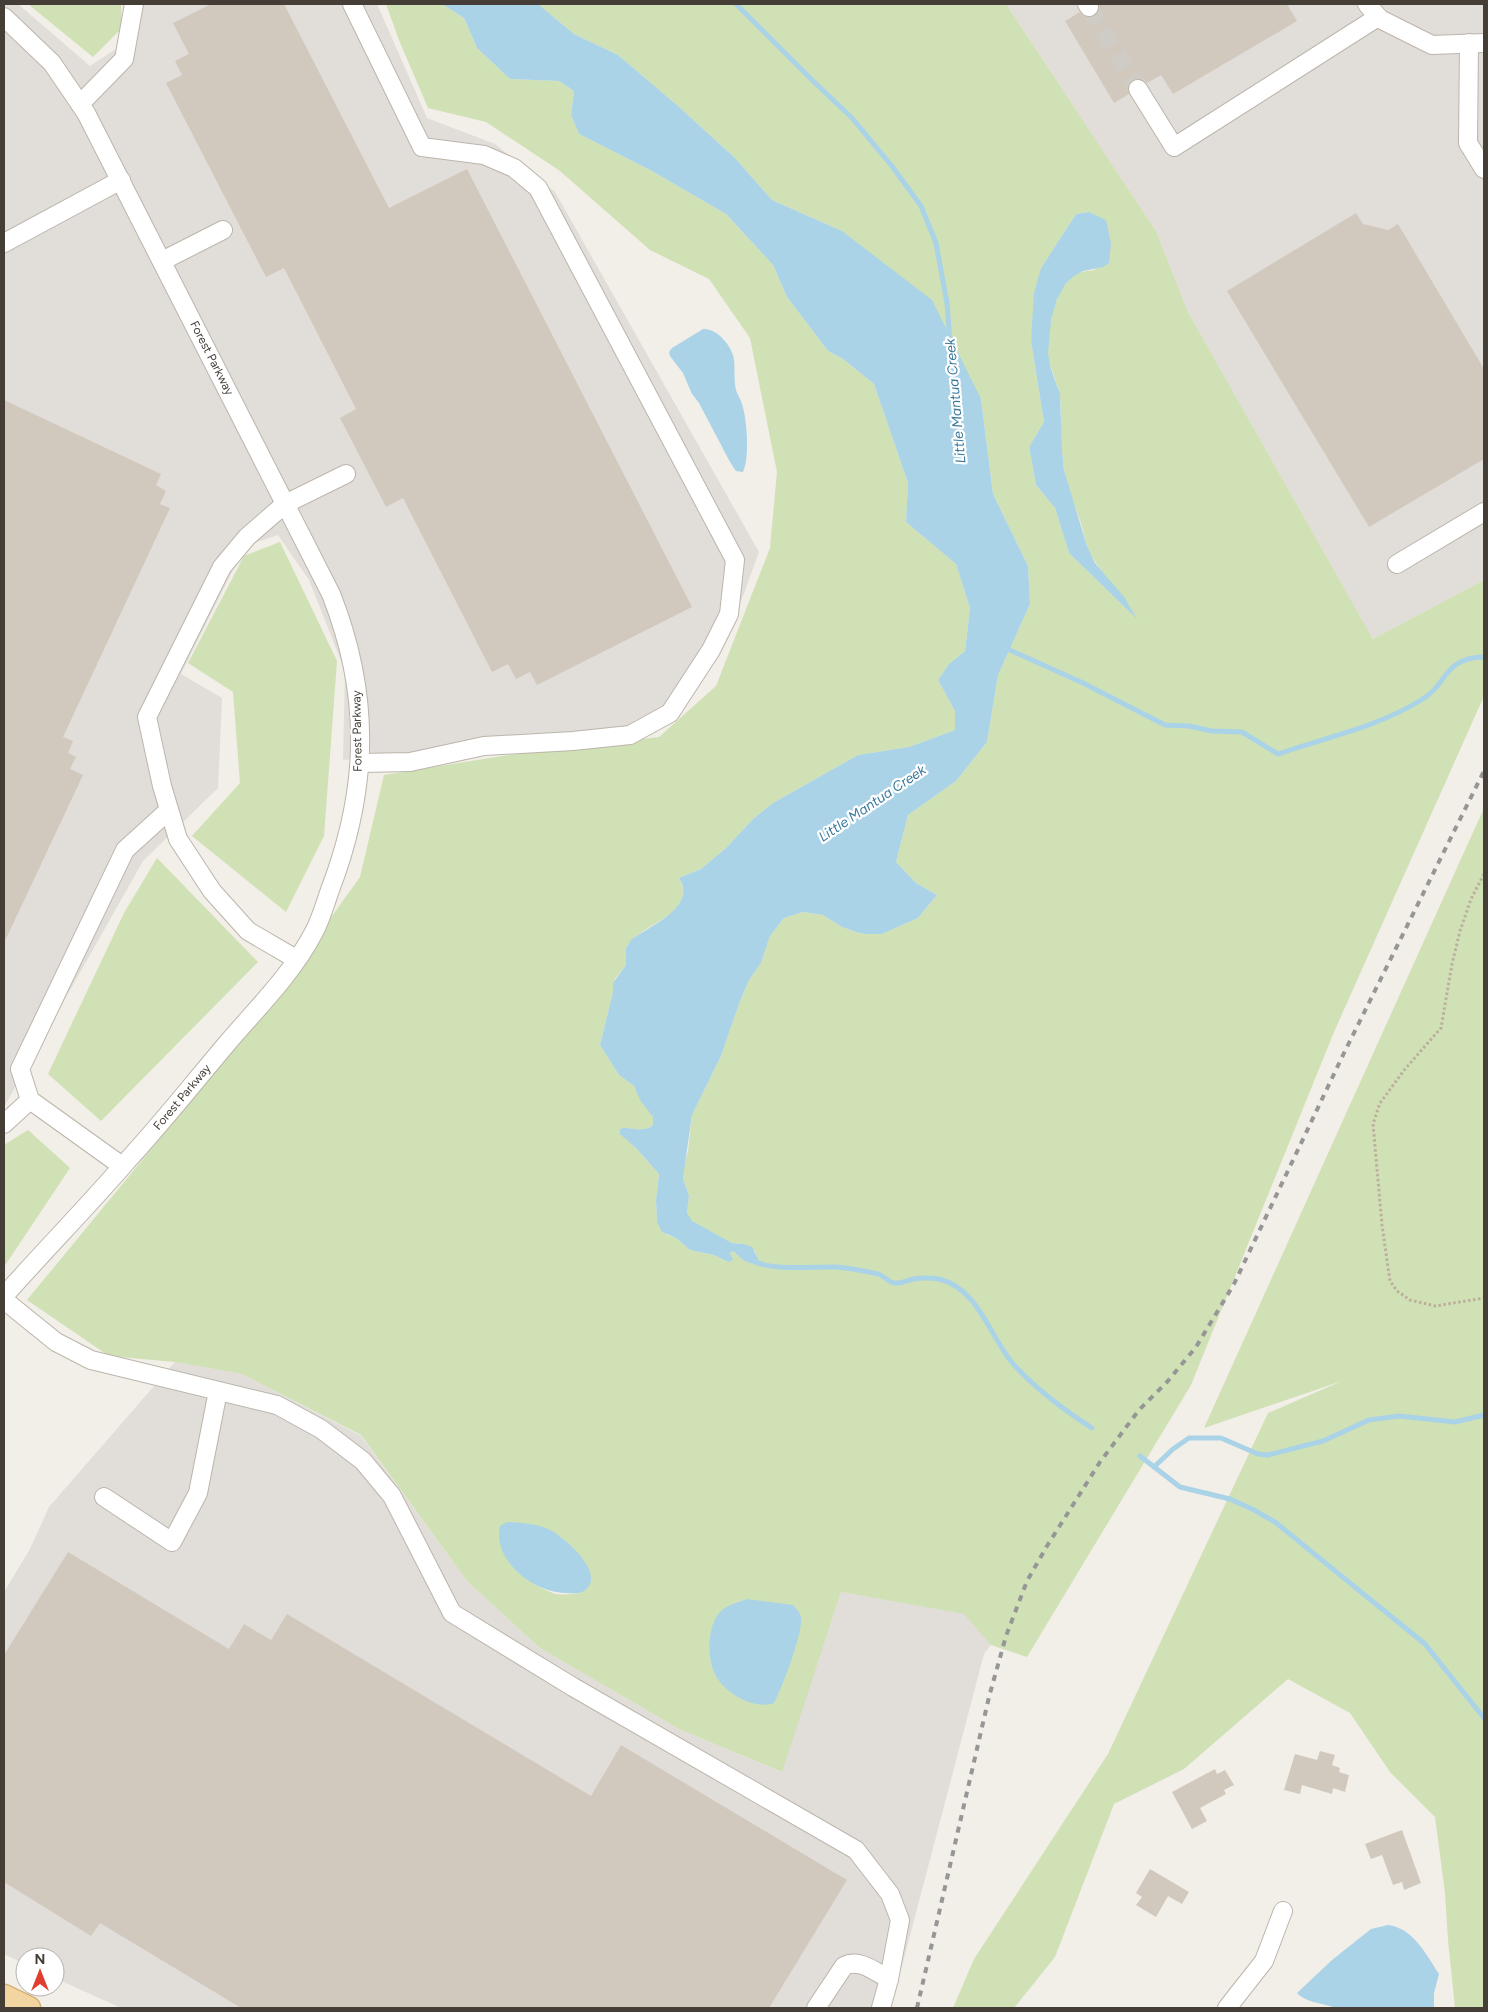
<svg xmlns="http://www.w3.org/2000/svg" width="1488" height="2012" font-family="Figtree,sans-serif">
  <style>
    .industrial { fill: #e1ddd9 }
    .green { fill: #d0e1b5; fill-rule: evenodd }
    .water { fill: #abd3e7 }
    .lines { fill: none; stroke-linecap: round; stroke-linejoin: round }
    .stream { stroke: #abd3e7; stroke-width: 5 }
    .building { fill: #d2c9be }
    .minor-tunnel { stroke: #cfcbc5; stroke-width: 18; stroke-dasharray: 18 9; stroke-linecap: butt }
    .minor-casing { stroke: #bcb5ab; stroke-width: 20 }
    .major-casing { stroke: #d5b172; stroke-width: 25 }
    .path { stroke: #bcaf9e; stroke-width: 3; stroke-dasharray: 2.5 2.5; stroke-linecap: butt }
    .minor { stroke: #fff; stroke-width: 18 }
    .major { stroke: #f2d5a0; stroke-width: 22 }
    .rail { stroke: #969696; stroke-width: 4; stroke-dasharray: 6 6; stroke-linecap: butt }
    .labels { text-anchor: middle; stroke-width: 4.5; stroke-linejoin: round; paint-order: stroke }
    .street-label { font-size: 12px; fill: #443e37; stroke: #fff }
    .water-label { font-size: 14px; font-style: italic; fill: #3b7a9c; stroke: #fff }
  </style>
  <rect width="100%" height="100%" fill="#f2eee8"/>
  <g class="industrial">
    <polygon points="4,4 18,4 90,66 122,45 125,4 377,4 427,118 495,144 555,192 759,552 727,640 652,732 343,760 345,671 309,580 278,535 245,546 181,674 222,698 218,788 143,861 4,1107"/>
    <polygon points="1006,4 1484,4 1484,580 1373,639 1188,312 1156,231"/>
    <polygon points="175,1362 242,1374 361,1436 467,1581 540,1648 681,1730 781,1772 841,1592 965,1614 991,1645 984,1654 891,2008 121,2008 55,1978 55,1957 25,1957 25,1964 4,1954 4,1592 30,1549 49,1507"/>
  </g>
  <g class="green">
    <polygon points="28,4 121,4 122,28 93,57"/>
    <path d="M386,4H442L464,18L477,48L510,79L559,81L574,91L571,115L579,134L650,170L726,214L773,265L787,297L828,351L843,359L874,384L908,483L906,522L956,564L970,608L965,651L949,664L938,680L955,711V730L909,747L858,755L773,803L753,819L726,848L701,869L679,878C699,915 639,923 626,948V965L615,979L613,992L600,1045L619,1075L634,1086L653,1117V1125C644,1133 633,1127 623,1128L620,1129V1133L636,1148L659,1174L656,1200L657,1222L667,1235L676,1238L690,1250L714,1255L728,1262L732,1258L730,1253L733,1251C740,1257 748,1266 758,1263V1258L755,1251L739,1243H732L697,1225L689,1218L687,1213L689,1196L683,1178L684,1166L688,1151L692,1115L721,1056L740,1001L749,980L761,963L770,936L784,918L803,912L823,915L842,927L856,932L865,934H882L918,918L937,895L916,883L896,862L908,815L956,781L987,742L998,675L1030,604L1028,566L993,494L981,399L842,231L772,200L735,158L678,106L618,55L574,34L538,4H1006L1156,231L1188,312L1373,639L1484,580V696L1334,1032L1191,1385L1027,1657L991,1645L964,1614L841,1592L782,1772L681,1730L540,1648L467,1581L361,1435L242,1374L175,1362L109,1356L27,1300L256,1022L360,877L384,775L502,756L659,737L716,686L770,548L777,472L750,338L709,279L650,250L560,171L486,122L428,108L399,40ZM1089,212L1095,270C1088,271 1080,271 1073,276C1055,288 1046,332 1048,353C1049,368 1058,382 1060,397C1062,416 1060,435 1062,454C1064,478 1073,500 1081,523C1084,532 1085,541 1088,549C1100,575 1124,591 1135,617L1069,553L1055,508L1036,485L1029,447L1044,422L1031,341L1041,268L1076,214ZM507,1559L580,1593C573,1594 563,1595 556,1594C539,1589 516,1574 507,1559ZM747,1599L715,1675C706,1638 706,1611 747,1599Z"/>
    <polygon points="280,542 337,661 324,836 286,912 192,836 240,783 233,692 188,663 244,556"/>
    <polygon points="1484,808 1484,2008 1455,2008 1448,1940 1445,1893 1435,1817 1390,1772 1350,1713 1288,1679 1184,1769 1114,1804 1055,1957 1014,2008 953,2008 974,1959 1108,1754 1268,1413 1342,1381 1204,1428"/>
    <polygon points="157,858 258,962 101,1121 48,1074 124,913"/>
    <polygon points="28,1130 70,1168 4,1267 4,1145"/>
  </g>
  <g class="water">
    <path d="M442,4H538L574,34L618,55L678,106L735,158L772,200L842,231L932,300L981,399L993,494L1028,566L1030,604L998,675L987,742L956,781L908,815L896,862L916,883L937,895L918,918L882,934H865L856,932L842,927L823,915L803,912L784,918L770,936L761,963L749,980L740,1001L721,1056L692,1115L683,1178L689,1196L687,1213L692,1221L732,1243L744,1244L752,1247L758,1258V1263C747,1266 740,1257 733,1251L730,1253L733,1260L728,1262L714,1255L690,1250L676,1238L662,1232L657,1222L656,1200L659,1174L636,1148L620,1134V1129L623,1128C633,1127 644,1133 653,1125V1117L640,1100L634,1086L619,1075L600,1045L613,992V983L626,965V948L631,940C649,926 698,907 679,878L701,869L726,848L753,819L773,803L858,755L909,747L955,730V711L938,680L949,664L965,651L970,608L956,564L906,522L908,483L874,384L843,359L828,351L787,297L773,265L726,214L650,170L579,134L571,115L574,91L559,81L510,79L477,48L464,18Z"/>
    <polygon points="1089,212 1106,220 1111,243 1109,263 1103,267 1083,271 1074,276 1066,283 1057,299 1051,320 1048,353 1051,369 1060,394 1062,451 1064,470 1087,546 1095,563 1125,598 1137,619 1069,553 1055,508 1036,485 1029,447 1044,422 1031,341 1034,293 1041,268 1076,214"/>
    <path d="M703,329C716,328 729,343 733,355C736,366 733,378 736,390C737,395 741,399 742,404C747,419 750,458 743,472L736,471L730,462L699,403L692,394L683,373L670,356L669,352L672,348Z"/>
    <path d="M507,1522C522,1523 540,1524 552,1531C566,1539 610,1577 582,1592C578,1594 572,1593 567,1593C535,1594 492,1561 500,1526Z"/>
    <path d="M747,1599L793,1605C796,1609 801,1613 801,1618C803,1633 782,1688 774,1703C754,1710 726,1694 716,1676C706,1658 707,1623 722,1610C730,1604 738,1602 747,1599Z"/>
    <path d="M1388,1925C1413,1928 1426,1954 1439,1974L1434,1993V2008H1335C1324,2003 1306,2003 1297,1993L1332,1960L1371,1929Z"/>
  </g>
  <g class="lines">
    <g class="stream">
      <polyline points="736,4 812,80 852,118 891,165 921,206 936,243 947,303 950,342"/>
      <path d="M1003,647L1083,683L1165,725L1189,726L1212,731L1242,732L1278,754C1327,737 1378,727 1421,700C1449,684 1442,658 1484,657"/>
      <path d="M751,1259C766,1272 816,1266 836,1267C849,1268 865,1271 878,1274C884,1276 889,1282 894,1283C901,1284 906,1281 913,1279C920,1278 932,1278 939,1279C980,1289 990,1339 1015,1366C1038,1391 1064,1410 1092,1428"/>
      <polyline points="1140,1456 1180,1487 1230,1499 1254,1510 1275,1522 1425,1644 1484,1718"/>
      <polyline points="1154,1467 1173,1449 1189,1438 1221,1438 1258,1454 1268,1455 1323,1441 1369,1420 1399,1416 1455,1422 1484,1415"/>
    </g>
  </g>
  <g class="building">
    <polygon points="211,4 284,4 389,208 467,169 692,607 537,685 530,672 516,679 508,664 492,672 403,498 386,507 340,418 356,409 284,268 266,277 166,83 182,75 175,61 189,54 173,23"/>
    <polygon points="1099,4 1287,4 1297,21 1173,94 1161,75 1147,83 1143,79 1137,78 1132,80 1128,84 1129,94 1114,103 1065,21 1080,12 1085,17 1094,16 1099,11"/>
    <polygon points="1356,213 1363,224 1388,230 1398,224 1484,369 1484,459 1369,527 1227,291"/>
    <polygon points="4,400 161,474 156,485 166,491 160,504 170,508 63,737 73,741 68,753 76,757 70,769 83,775 4,943"/>
    <polygon points="68,1552 229,1649 244,1624 271,1640 287,1614 591,1796 621,1745 847,1880 769,2008 241,2008 100,1923 91,1936 4,1882 4,1655"/>
    <polygon points="1320,1751 1335,1755 1332,1765 1340,1768 1339,1772 1349,1775 1345,1792 1333,1788 1332,1794 1302,1785 1300,1794 1284,1790 1295,1754 1317,1760"/>
    <polygon points="1215,1769 1217,1774 1225,1770 1234,1785 1224,1790 1226,1794 1200,1808 1207,1821 1192,1829 1172,1792"/>
    <polygon points="1402,1830 1421,1883 1404,1890 1402,1882 1393,1885 1382,1855 1371,1859 1365,1844"/>
    <polygon points="1150,1869 1189,1892 1182,1904 1168,1896 1156,1917 1136,1905 1142,1897 1136,1893"/>
  </g>
  <g class="lines">
    <polyline class="minor-tunnel" points="1089,7 1138,89"/>
    <g class="minor-casing">
      <g id="minor">
        <polyline points="352,4 422,147 484,155 514,168 538,188 735,560 729,614 711,650 670,713 630,735 573,741 484,746 410,762 360,763"/>
        <polyline points="1087,4 1089,7"/>
        <polyline points="1367,4 1380,19 1432,45 1484,43"/>
        <path d="M4,17L52,63L86,113L331,594C371,695 369,788 330,890C325,904 321,919 314,932C291,976 255,1010 224,1047C192,1085 161,1124 127,1161C87,1207 44,1251 4,1296"/>
        <polyline points="1469,43 1468,143 1484,169"/>
        <polyline points="1138,89 1174,147 1378,17"/>
        <polyline points="80,104 124,59 134,4"/>
        <polyline points="4,243 121,180"/>
        <polyline points="162,261 223,230"/>
        <polyline points="1397,564 1484,512"/>
        <polyline points="296,959 248,931 212,891 178,839 162,786 147,717 222,567 247,537 285,504 346,474"/>
        <polyline points="4,1124 30,1100"/>
        <polyline points="122,1166 30,1100 20,1069 125,850 169,810"/>
        <polyline points="4,1300 56,1342 91,1360 277,1405 321,1429 363,1461 392,1496 452,1613 573,1687 856,1850 890,1894 900,1920 889,1979 881,2008"/>
        <polyline points="104,1497 172,1542 198,1493 218,1391"/>
        <path d="M816,2008L844,1966C860,1958 875,1972 889,1979"/>
        <polyline points="1227,2008 1264,1961 1283,1911"/>
      </g>
    </g>
    <g class="major-casing">
      <polyline id="major" points="4,1996 29,2008"/>
    </g>
    <polyline class="path" points="1484,874 1471,899 1460,931 1452,964 1441,1028 1405,1069 1380,1103 1373,1124 1382,1225 1390,1281 1397,1291 1410,1300 1435,1306 1484,1298"/>
    <use href="#minor" class="minor"/>
    <use href="#major" class="major"/>
    <polyline class="rail" points="917,2008 989,1697 1006,1636 1027,1581 1047,1546 1100,1462 1139,1410 1167,1382 1196,1347 1234,1284 1344,1053 1484,771"/>
  </g>
  <g class="labels">
    <g class="street-label">
      <text transform="translate(212 358) rotate(63)" y="4">Forest Parkway</text>
      <text transform="translate(357 731) rotate(-91)" y="4">Forest Parkway</text>
      <text transform="translate(182 1097) rotate(-50)" y="4">Forest Parkway</text>
    </g>
    <g class="water-label">
      <text transform="translate(955 401) rotate(-95)" y="5">Little Mantua Creek</text>
      <text transform="translate(872 803) rotate(-34)" y="5">Little Mantua Creek</text>
    </g>
  </g>
  <rect width="1488" height="2012" fill="none" stroke="#443e37" stroke-width="10"/>
  <g transform="translate(40 1972)"><circle r="24" fill="#ffffff" stroke="#b4b2af"/>
  <path d="M0-4L9 19L0 12L-9 19Z" fill="#e13e30"/>
  <text y="-8" font-size="14" font-weight="bold" text-anchor="middle" fill="#443e37">N</text>
  </g>
</svg>
